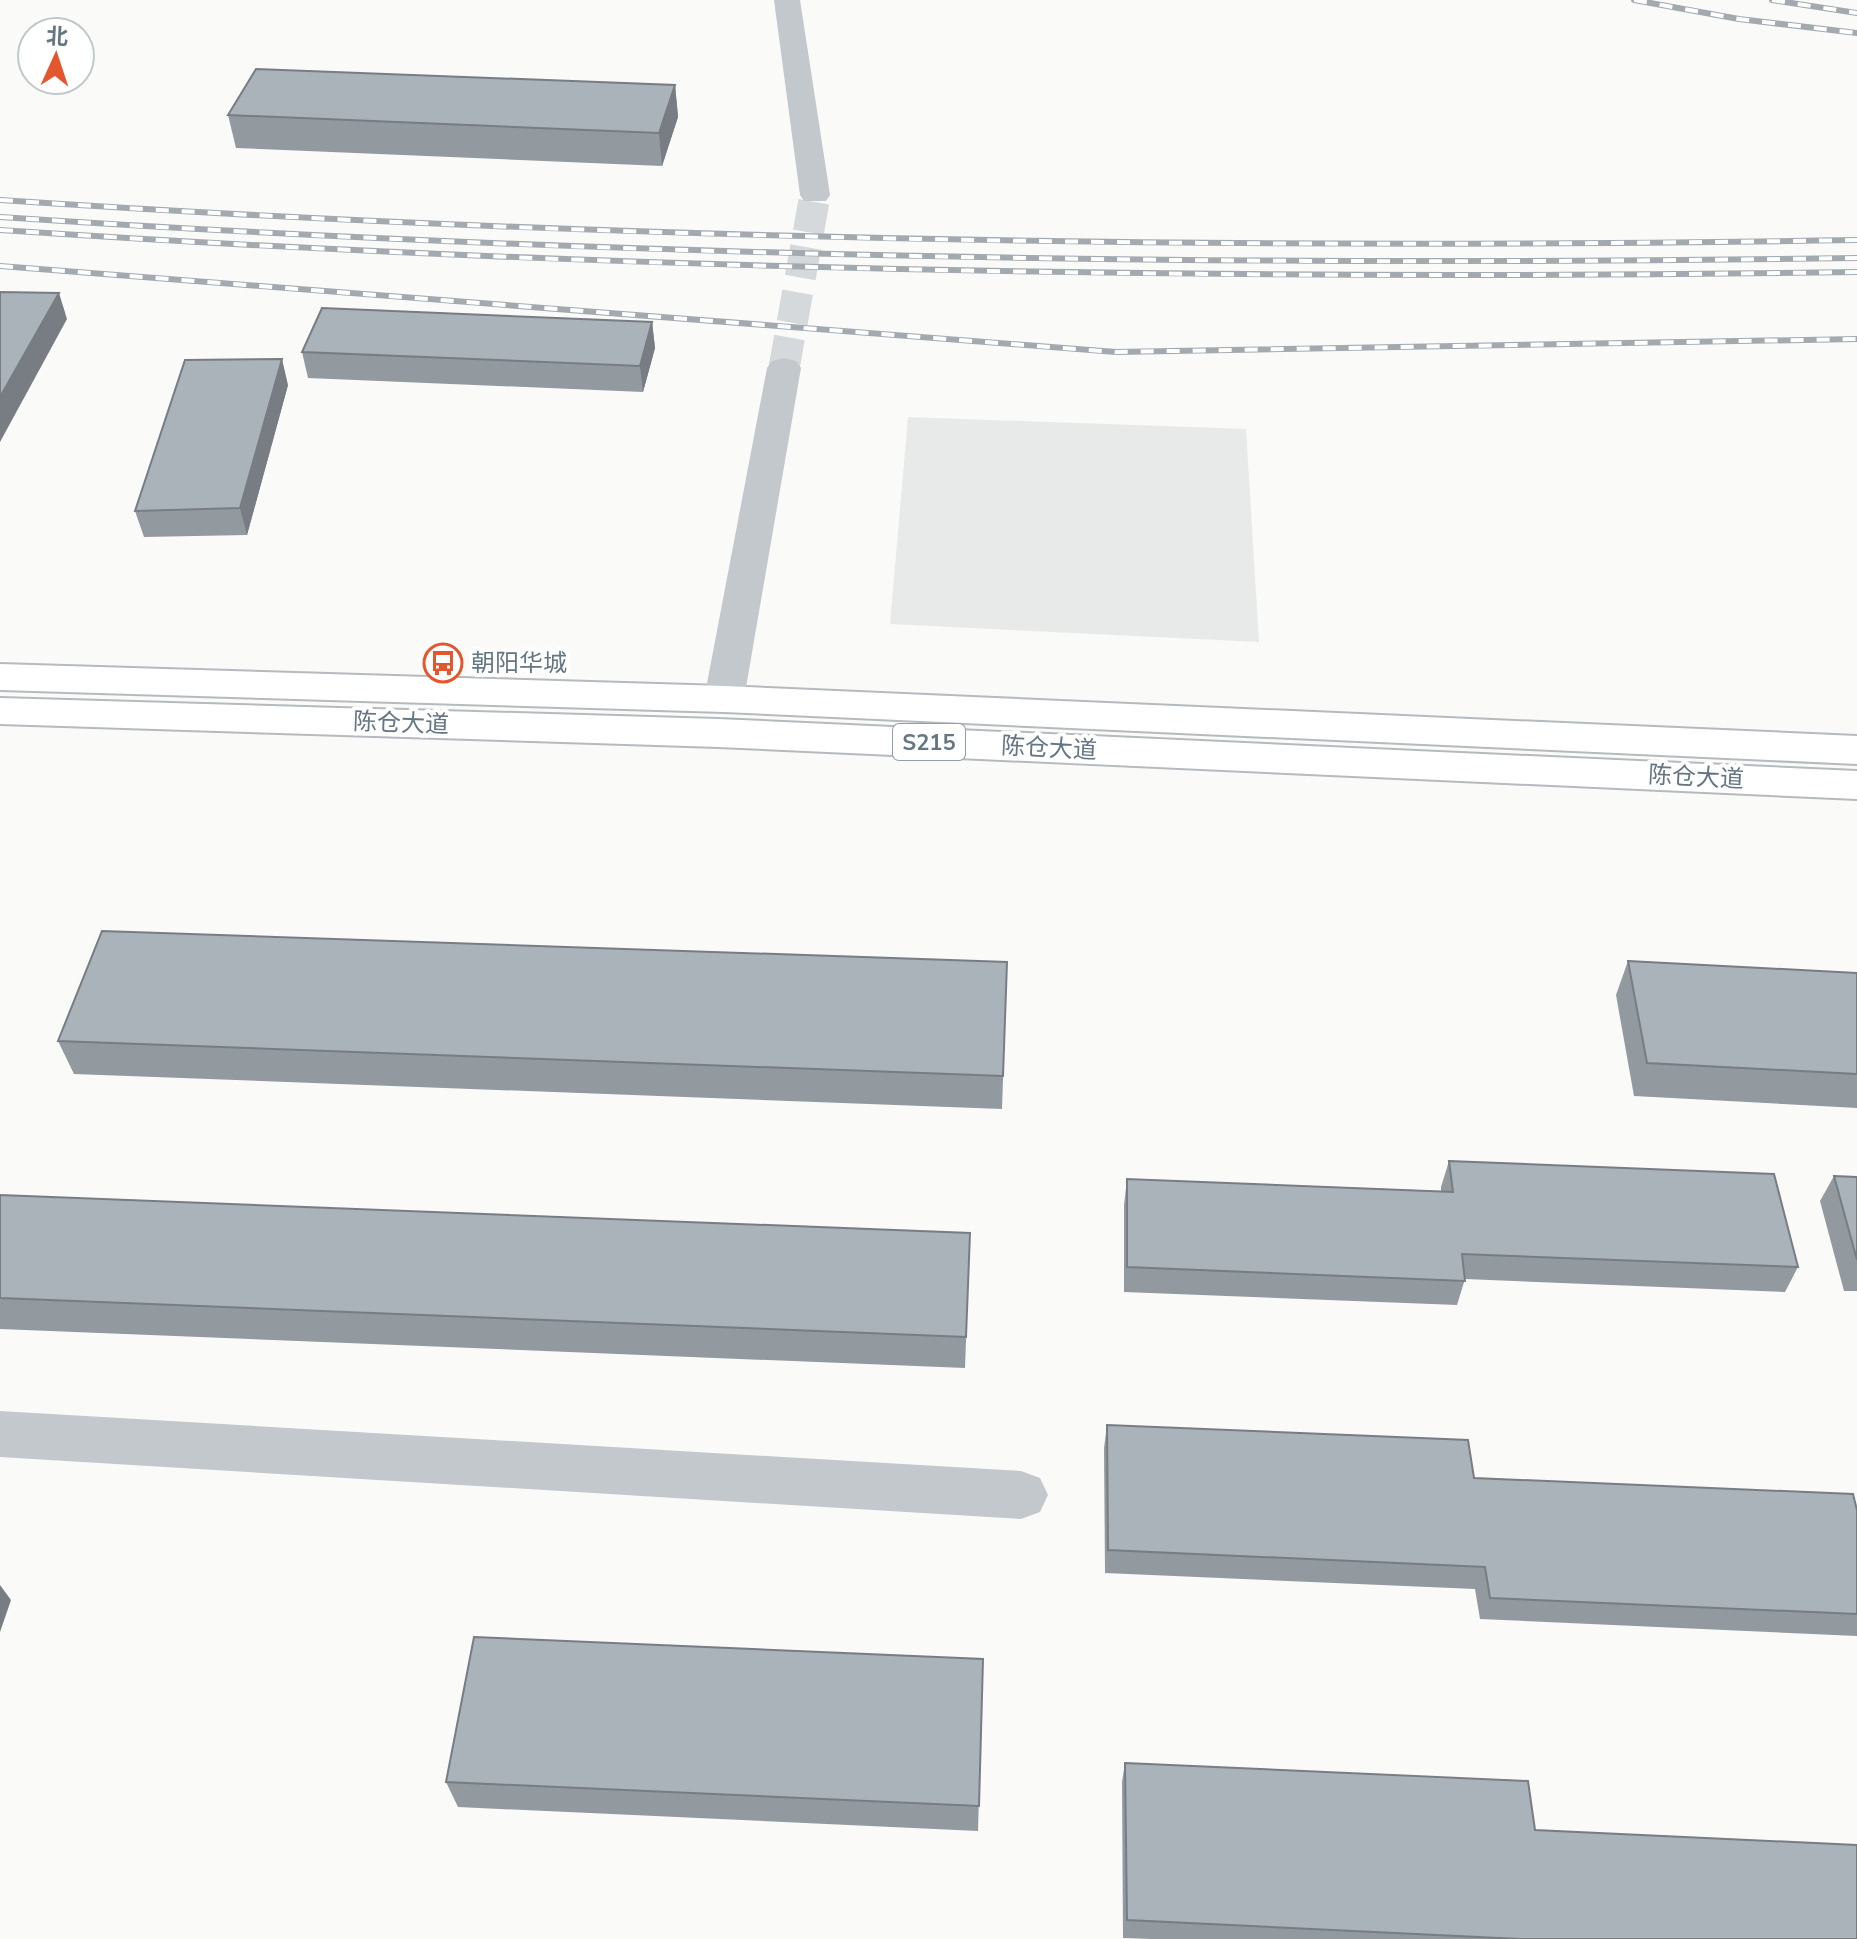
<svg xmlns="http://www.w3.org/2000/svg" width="1857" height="1939" font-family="'Nunito Sans','Noto Sans SC',sans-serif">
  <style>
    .built { fill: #e8e9e9 }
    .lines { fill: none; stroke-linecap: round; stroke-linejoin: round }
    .minor-tunnel { stroke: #d5d9db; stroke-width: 31; stroke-dasharray: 31 15; stroke-linecap: butt }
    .major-casing { stroke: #b5babe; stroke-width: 4 }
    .minor { fill: #c3c8cc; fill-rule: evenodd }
    .major { fill: #fff; fill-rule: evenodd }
    .rail-casing { stroke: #a2aab0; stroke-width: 6 }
    .rail { stroke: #fff; stroke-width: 4; stroke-dasharray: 13; stroke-linecap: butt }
    .wall { fill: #929a9f }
    .shaded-wall { fill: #777d82 }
    .building { fill: #aab3b9; stroke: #777d82; stroke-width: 2 }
    .labels { text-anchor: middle; stroke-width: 8; stroke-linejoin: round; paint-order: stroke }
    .shield { fill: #fff; stroke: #939fa8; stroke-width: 2 }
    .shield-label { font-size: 22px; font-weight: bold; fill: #657683 }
    .poi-label { font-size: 24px; fill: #657683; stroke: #fff; text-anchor: start }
    .street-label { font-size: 24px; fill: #657683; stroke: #fff }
  </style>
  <rect width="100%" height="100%" fill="#fafaf8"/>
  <polygon class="built" points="908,417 1246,429 1259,642 890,624"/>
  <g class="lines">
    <polyline class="minor-tunnel" points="784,368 815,195"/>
    <g class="major-casing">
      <g id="major">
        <polygon points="0,664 724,686 1857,736 1857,764 724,712 0,690"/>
        <polygon points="0,698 718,719 1857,771 1857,799 718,747 0,724"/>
      </g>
    </g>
    <g class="minor">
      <polygon points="774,0 800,0 830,195 826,201 804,201 800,195"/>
      <polygon points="784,358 796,361 801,368 744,699 738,708 724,712 710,708 704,699 767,368 772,361"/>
      <polygon points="0,1411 1021,1471 1040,1478 1048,1495 1040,1512 1021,1519 0,1457"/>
    </g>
    <use href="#major" class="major"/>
    <g class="rail-casing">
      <g id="rail">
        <polyline points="1634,0 1739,19 1857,33"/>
        <polyline points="1772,0 1857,13"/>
        <path d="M0,200C619,241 1237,250 1857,240"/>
        <path d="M0,217C619,258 1237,267 1857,258"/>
        <path d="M0,230C619,271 1237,281 1857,272"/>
        <polyline points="0,266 1116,352 1857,339"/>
      </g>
    </g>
    <use href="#rail" class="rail"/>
  </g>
  <g class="wall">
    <polygon points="675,85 678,117 662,166 236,148 228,115"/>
    <polygon points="652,322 655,348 643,392 308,378 302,352"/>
    <polygon points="288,385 247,535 144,537 135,511"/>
    <polygon points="1628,961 1857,973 1857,1108 1634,1096 1616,995"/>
    <polygon points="1007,962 1002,1109 74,1074 58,1041"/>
    <polygon points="1449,1161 1798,1267 1785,1292 1465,1279 1457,1305 1124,1292 1124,1205 1127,1179 1441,1191 1441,1187"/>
    <polygon points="1834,1176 1857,1177 1857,1291 1844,1291 1820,1201"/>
    <polygon points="0,1195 970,1233 965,1368 0,1329"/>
    <polygon points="1107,1425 1474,1478 1857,1510 1857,1636 1480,1619 1475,1589 1105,1573 1104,1448"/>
    <polygon points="983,1659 978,1831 458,1807 446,1782"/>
    <polygon points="1125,1763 1535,1830 1857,1939 1152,1939 1123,1938 1122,1782"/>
  </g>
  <g class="shaded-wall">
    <polygon points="675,85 678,117 662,166 659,133"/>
    <polygon points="59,293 67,319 0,442 0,397"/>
    <polygon points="652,322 655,348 643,392 640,366"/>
    <polygon points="282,359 288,385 247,535 240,508"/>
    <polygon points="0,1585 11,1600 0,1632"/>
  </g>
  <g class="building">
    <polygon points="256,69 675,85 659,133 228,115"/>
    <polygon points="0,292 59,293 0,397"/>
    <polygon points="322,308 652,322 640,366 302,352"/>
    <polygon points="282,359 240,508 135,511 185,360"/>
    <polygon points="102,931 1007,962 1003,1076 58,1041"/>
    <polygon points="1628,961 1857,973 1857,1074 1647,1063"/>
    <polygon points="1449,1161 1774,1174 1798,1267 1462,1254 1465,1281 1127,1267 1127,1179 1453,1192"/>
    <polygon points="1834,1176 1857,1177 1857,1260"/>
    <polygon points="0,1195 970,1233 966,1337 0,1298"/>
    <polygon points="1107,1425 1468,1440 1474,1478 1853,1494 1857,1510 1857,1614 1490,1598 1485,1567 1108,1550"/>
    <polygon points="474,1637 983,1659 979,1806 446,1782"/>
    <polygon points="1125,1763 1528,1781 1535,1830 1857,1845 1857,1939 1520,1939 1127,1920"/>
  </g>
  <defs>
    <g id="bus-ring" transform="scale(2)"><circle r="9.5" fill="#fff" stroke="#e4572e" stroke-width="1.5"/><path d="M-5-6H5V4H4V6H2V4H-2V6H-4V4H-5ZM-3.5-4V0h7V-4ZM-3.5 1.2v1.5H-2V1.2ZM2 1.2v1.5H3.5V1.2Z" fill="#e4572e"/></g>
  </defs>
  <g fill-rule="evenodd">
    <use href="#bus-ring" x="443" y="663"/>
  </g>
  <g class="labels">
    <rect class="shield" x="893" y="724" width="72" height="36" rx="6"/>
    <g class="shield-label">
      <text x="929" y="750">S215</text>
    </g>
    <g class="poi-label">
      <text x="471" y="671">朝阳华城</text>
    </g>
    <g class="street-label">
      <text transform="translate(401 723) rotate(2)" y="8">陈仓大道</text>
      <text transform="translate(1049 748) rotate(3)" y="8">陈仓大道</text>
      <text transform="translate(1696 777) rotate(3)" y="8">陈仓大道</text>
    </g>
  </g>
  <g transform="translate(56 56) rotate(3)"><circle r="38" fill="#ffffff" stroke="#c1c8cd" stroke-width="2"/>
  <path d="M0-6L14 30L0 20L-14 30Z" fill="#e4572e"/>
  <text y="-12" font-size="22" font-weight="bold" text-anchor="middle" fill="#657683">北</text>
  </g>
</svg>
